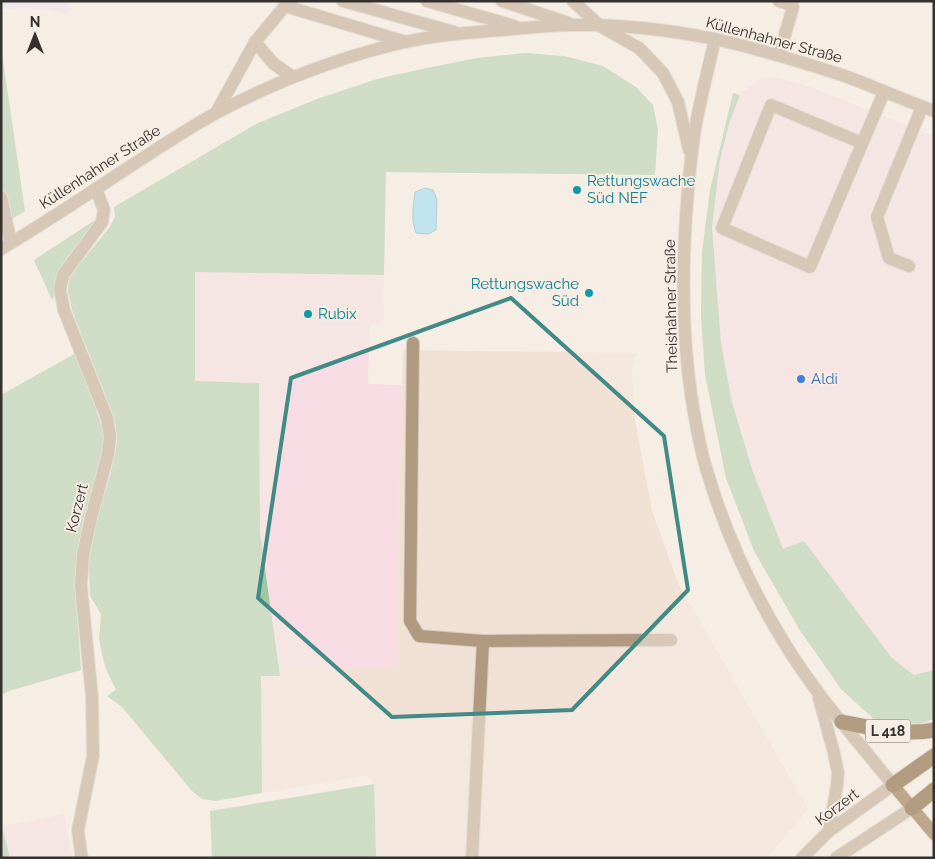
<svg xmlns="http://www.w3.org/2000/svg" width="935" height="859" font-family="Raleway,sans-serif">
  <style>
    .commercial { fill: #f7dde3 }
    .built { fill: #f1e1d4 }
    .education { fill: #ebdff3 }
    .green { fill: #9fc7a3 }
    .water { fill: #7ed9fb; stroke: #68a7be }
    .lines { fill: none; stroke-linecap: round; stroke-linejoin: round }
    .minor-casing { stroke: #d3cbc3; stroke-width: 14 }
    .major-casing { stroke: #d3cbc3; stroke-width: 14 }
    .highway-casing { stroke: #d3cbc3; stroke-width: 17 }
    .minor { stroke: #af997f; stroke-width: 12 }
    .major { stroke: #78511d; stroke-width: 12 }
    .highway { stroke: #5d3a05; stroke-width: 15 }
    .marked { fill: none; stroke: #428a86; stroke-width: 4; stroke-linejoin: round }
    .culture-dot { fill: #0f9aa8; stroke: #f6ede4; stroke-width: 2 }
    .shop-dot { fill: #3f7fe0; stroke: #f6ede4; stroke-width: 2 }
    .labels { text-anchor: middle; stroke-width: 4; stroke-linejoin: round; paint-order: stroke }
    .shield { fill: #f6ede4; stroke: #6f6965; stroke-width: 1 }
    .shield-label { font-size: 14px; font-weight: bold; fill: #35312e }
    .street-label { font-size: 15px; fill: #35312e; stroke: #f6ede4 }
    .culture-label { font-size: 15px; fill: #0d838f; stroke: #f6ede4; text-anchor: start }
    .shop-label { font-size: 15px; fill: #366cbe; stroke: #f6ede4; text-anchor: start }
  </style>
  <rect width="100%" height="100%" fill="#f6ede4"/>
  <g class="commercial">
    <polygon points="775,77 805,85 934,136 934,670 914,675 892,658 804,542 783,550 752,469 732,402 721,343 712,227 720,160 729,124 740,95 749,86 761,79"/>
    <polygon points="195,271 384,275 383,324 370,324 368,384 402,385 397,616 397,668 279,667 260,532 259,383 195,382"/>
    <polygon points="64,814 72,858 10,858 2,826"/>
  </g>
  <polygon class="built" points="403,350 636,353 632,370 635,420 652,511 679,585 808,809 767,858 376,858 374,784 368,775 262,793 261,675 280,676 279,667 397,668 397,616"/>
  <polygon class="education" points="1,1 68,1 69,14 47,9 19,8 1,9"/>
  <g class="green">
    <polygon points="1,47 25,211 1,226"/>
    <polygon points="525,53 564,56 603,66 636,87 653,105 658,129 655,175 386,172 384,275 195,272 195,381 259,383 260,532 280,676 261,676 262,793 215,801 202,799 192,791 122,707 107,696 116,690 106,669 103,658 99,639 101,614 90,596 89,563 94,525 110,476 117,443 116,427 112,412 73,313 68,292 69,277 109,228 115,217 114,207 256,124 317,99 377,79 422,69 477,58"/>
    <polygon points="733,93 740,95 729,124 720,160 712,227 721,343 732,402 752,469 783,549 804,541 892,658 914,675 934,670 934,719 915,726 876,721 841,689 799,629 754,551 726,478 705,375 701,316 702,252 710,190"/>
    <polygon points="95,220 91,229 67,257 57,275 55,292 52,300 34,260"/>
    <polygon points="76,353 105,435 103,451 83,520 77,555 75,585 81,670 9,691 1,695 1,395"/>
    <polygon points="374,784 376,858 212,858 210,811"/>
    <polygon points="1,822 10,858 1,858"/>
  </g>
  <path class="water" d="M425,188L433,190L437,199L436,230L428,234L416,233C411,219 413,207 415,192Z"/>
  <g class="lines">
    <g class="minor-casing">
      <g id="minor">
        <polyline points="343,1 454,32"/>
        <polyline points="427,1 514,26"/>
        <polyline points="502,1 568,23"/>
        <polyline points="573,1 600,26 639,48 663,73 678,102 689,150"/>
        <polyline points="285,6 406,42"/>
        <path d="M715,39C708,70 700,100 695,130C691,154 689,178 687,203C681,277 682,351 696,424C699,440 702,456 707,471C725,532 752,591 785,644C816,695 856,739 893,785L829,831L802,858"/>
        <polyline points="255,42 274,64 293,77"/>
        <polyline points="779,55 793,7 792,5 779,1"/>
        <polyline points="216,113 255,42 285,6 291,1"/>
        <polyline points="862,143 771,105 722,228 810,267 884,92"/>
        <polyline points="1,197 11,243"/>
        <path d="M1,249C47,222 92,191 137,162C163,145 190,127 218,112C277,81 340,57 405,42C441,34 478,32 515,29C535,27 555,25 575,25C621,24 670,30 715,39C759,49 802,62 845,76C875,87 904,100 934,111"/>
        <polyline points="909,266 889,258 877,217 922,107"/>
        <polyline points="413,343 410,621 419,636 483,641 472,858"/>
        <polyline points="483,641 671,640"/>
        <polyline points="819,698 834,753 838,773 837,785 829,831"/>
        <polyline points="82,858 81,854 78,830 93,756 92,697 81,586 83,555 90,522 108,454 110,437 107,418 64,310 60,290 63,275 102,222 104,210 96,189"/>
        <polyline points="836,858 912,808"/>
      </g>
    </g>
    <g class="major-casing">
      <polyline id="major" points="893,785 934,834"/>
    </g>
    <g class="highway-casing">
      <g id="highway">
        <path d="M842,722C873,728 903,736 934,730"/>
        <polyline points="893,785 934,756"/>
        <polyline points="912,808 934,790"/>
      </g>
    </g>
    <use href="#minor" class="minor"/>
    <use href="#major" class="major"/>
    <use href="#highway" class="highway"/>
  </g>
  <path d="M0 0H935V859H0ZM511,298L664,436L688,590L572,710L392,717L258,598L291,378Z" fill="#f6ede4" fill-opacity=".55" fill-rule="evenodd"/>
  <path class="marked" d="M511,298L664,436L688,590L572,710L392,717L258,598L291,378Z"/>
  <g class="culture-dot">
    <circle cx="577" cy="190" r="5"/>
    <circle cx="589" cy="293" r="5"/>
    <circle cx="308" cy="314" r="5"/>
  </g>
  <circle class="shop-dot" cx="801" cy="379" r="5"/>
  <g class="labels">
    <rect class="shield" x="865.5" y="719.5" width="45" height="23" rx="4"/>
    <g class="shield-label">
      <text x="888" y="736">L 418</text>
    </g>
    <g class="street-label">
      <text transform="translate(774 40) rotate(15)" y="5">Küllenhahner Straße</text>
      <text transform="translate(100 167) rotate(-33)" y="5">Küllenhahner Straße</text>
      <text transform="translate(671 306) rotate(-91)" y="5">Theishahner Straße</text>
      <text transform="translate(77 508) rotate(-76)" y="5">Korzert</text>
      <text transform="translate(837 807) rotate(-37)" y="5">Korzert</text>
    </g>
    <g class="culture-label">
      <text x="587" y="186">Rettungswache<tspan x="587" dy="17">Süd NEF</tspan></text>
      <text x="579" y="289" text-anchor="end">Rettungswache<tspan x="579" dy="17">Süd</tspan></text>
      <text x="318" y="319">Rubix</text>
    </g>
    <g class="shop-label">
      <text x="811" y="384">Aldi</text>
    </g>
  </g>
  <rect width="935" height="859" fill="none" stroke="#35312e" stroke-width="5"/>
  <g transform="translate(35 35)" stroke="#f6ede4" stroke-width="4" paint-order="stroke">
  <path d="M0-4L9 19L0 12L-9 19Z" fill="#35312e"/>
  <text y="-8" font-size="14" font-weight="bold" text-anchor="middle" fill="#35312e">N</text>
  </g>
</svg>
